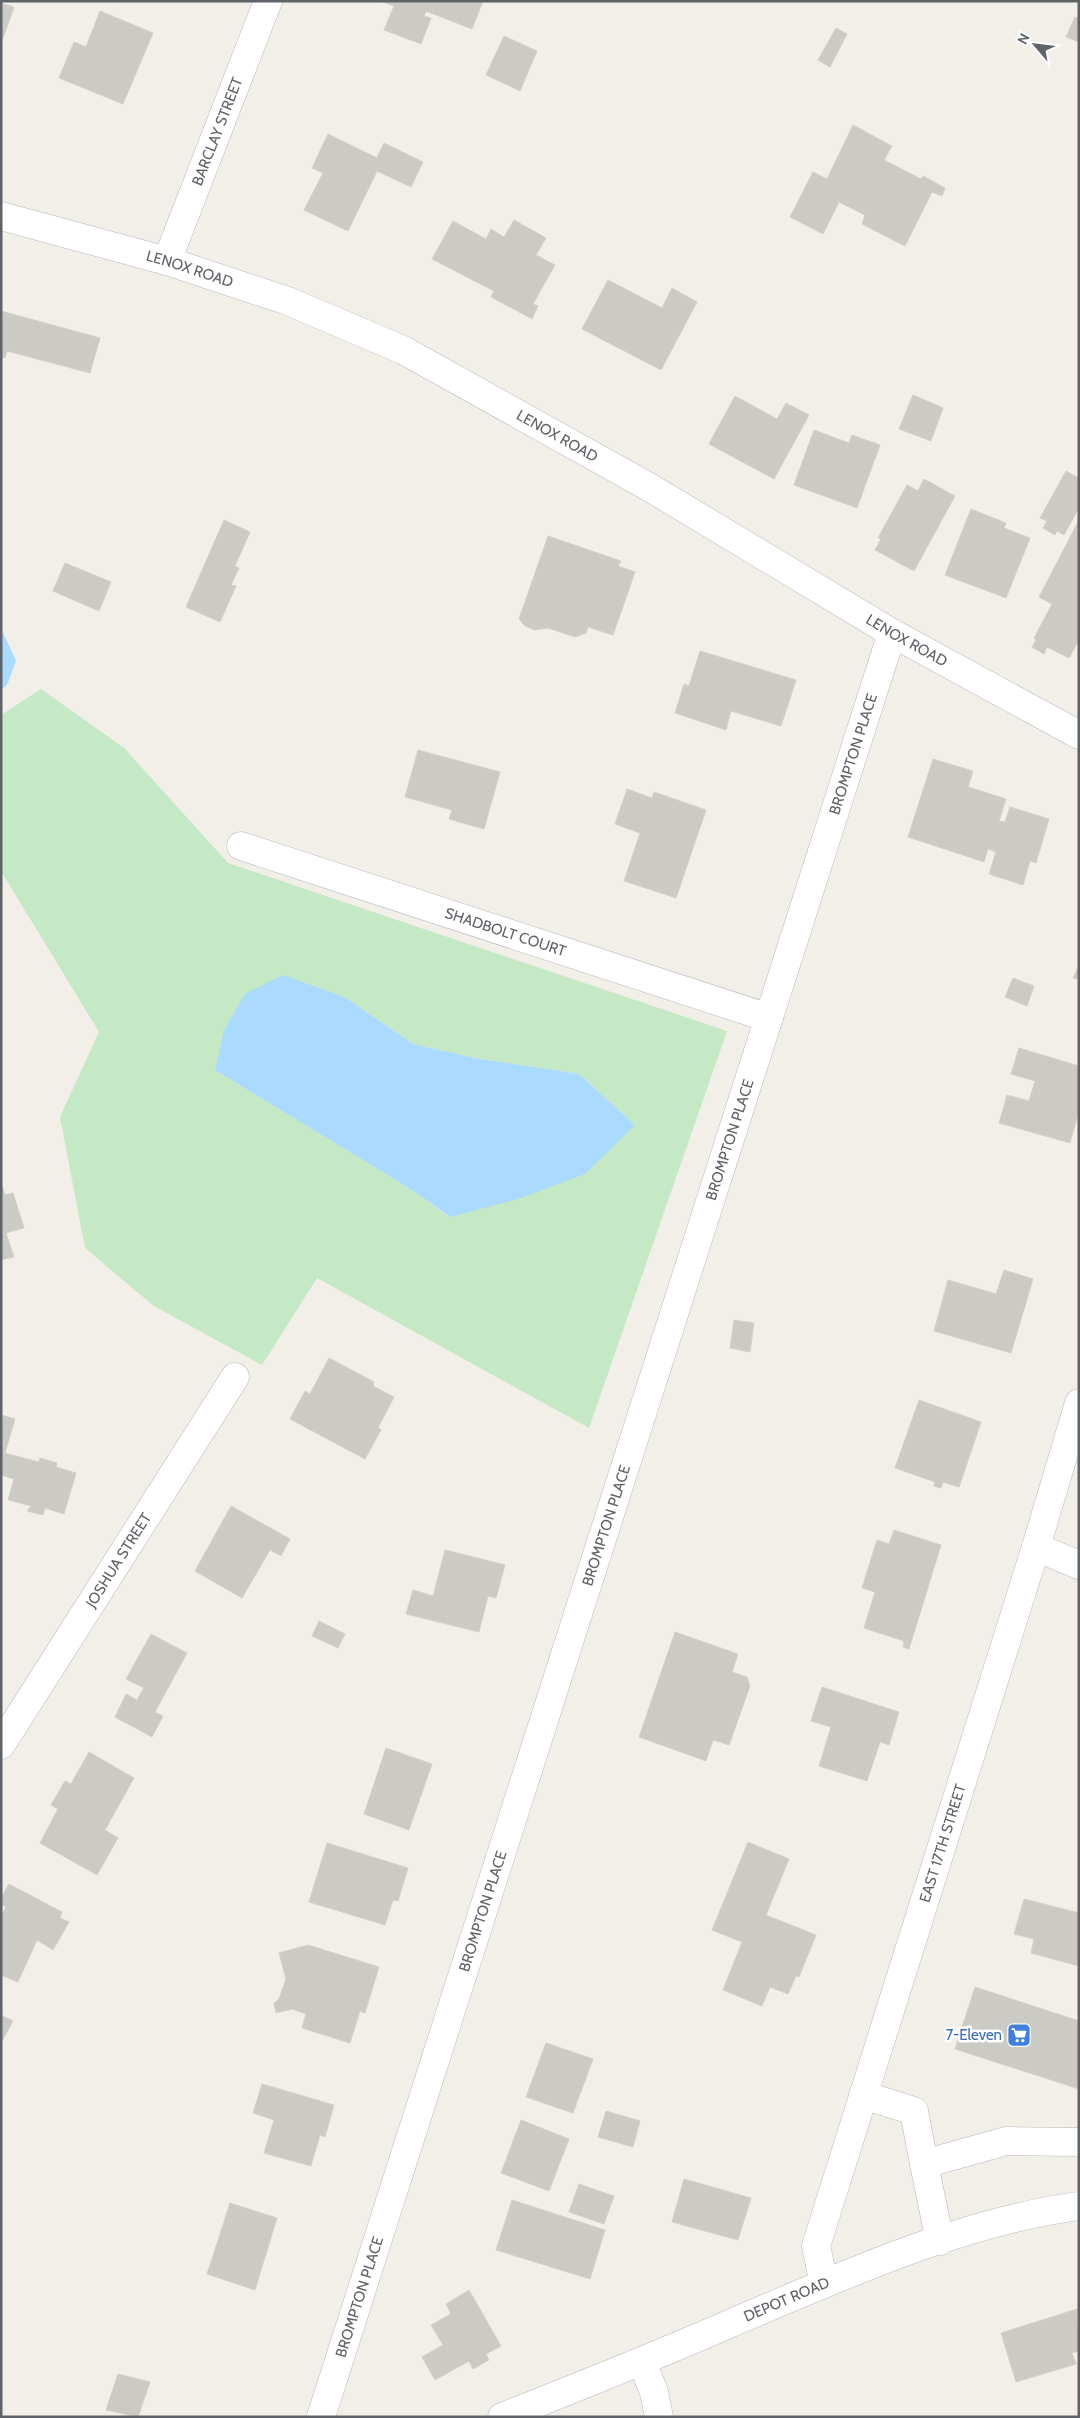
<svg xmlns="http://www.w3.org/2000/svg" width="1080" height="2418" font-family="Cabin,sans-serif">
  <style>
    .green { fill: #c5e8c5; fill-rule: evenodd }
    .water { fill: #aadaff }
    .building { fill: #cccac5; stroke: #d6d1c6 }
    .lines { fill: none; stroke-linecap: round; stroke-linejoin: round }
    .minor-casing { stroke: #b5b8bc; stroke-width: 29 }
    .minor { stroke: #fff; stroke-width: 28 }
    .labels { text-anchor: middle; stroke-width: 5; stroke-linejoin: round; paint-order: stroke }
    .street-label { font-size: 15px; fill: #5f6368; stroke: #fff }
    .shop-label { font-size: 15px; fill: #366cbe; stroke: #fff; text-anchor: end }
  </style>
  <rect width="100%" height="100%" fill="#f1efe8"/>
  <path class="green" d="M41,689L124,748L228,863L727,1031L589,1428L317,1278L262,1365L154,1306L85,1248L60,1117L99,1032L1,871V715ZM346,998L413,1044L475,1058L579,1074L635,1125L449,1217L412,1190L215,1070Z"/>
  <g class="water">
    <polygon points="1,628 16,661 7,685 1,690"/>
    <polygon points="283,975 346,998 413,1044 475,1058 579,1074 635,1125 585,1174 521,1198 450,1217 412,1190 215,1070 224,1030 245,994"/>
  </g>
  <g class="building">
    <polygon points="380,1 483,1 472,29 426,11 424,16 431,18 421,44 384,30 394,6"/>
    <polygon points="1,3 14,7 1,44"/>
    <polygon points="100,11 153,33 123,104 59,78 74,42 86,47"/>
    <polygon points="1075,17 1079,19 1079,42 1066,37"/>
    <polygon points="836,28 847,34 830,67 818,60"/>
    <polygon points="504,36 537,51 520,91 486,75"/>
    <polygon points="853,125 892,146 884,160 921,179 923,176 945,188 942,196 932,192 905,246 862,224 865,215 839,202 823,234 790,217 813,172 827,179"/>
    <polygon points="328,134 377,158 384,143 423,162 411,187 377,171 348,231 304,210 323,173 312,168"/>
    <polygon points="514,220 546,238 536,255 555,265 533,304 538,306 532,319 491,297 494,291 432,259 453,221 486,239 491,229 504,237"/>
    <polygon points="608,280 662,308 672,288 697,302 661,370 582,329"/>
    <polygon points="1,311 100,338 90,373 7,351 5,358 1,357"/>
    <polygon points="913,395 943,408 931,441 899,429"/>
    <polygon points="735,396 777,419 786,403 809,415 774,479 709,444"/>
    <polygon points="814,430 849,443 852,435 880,445 857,508 794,485"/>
    <polygon points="1066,471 1079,478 1079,508 1064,535 1057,531 1055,535 1043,528 1047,521 1040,518"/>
    <polygon points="924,479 955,496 914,571 875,550 881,539 878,538 907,485 918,491"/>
    <polygon points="971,509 1006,523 1004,528 1030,538 1006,598 945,575"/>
    <polygon points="224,520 250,532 235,566 239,568 231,585 236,586 220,622 186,607"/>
    <polygon points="1079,520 1079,640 1069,658 1047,647 1044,654 1032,647 1036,640 1034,638 1052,604 1039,597"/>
    <polygon points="548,536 621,561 618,566 635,572 613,635 588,627 586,633 575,637 548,628 535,630 525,626 519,619"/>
    <polygon points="65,563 111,582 99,611 53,591"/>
    <polygon points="700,651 796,680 781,726 731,711 726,730 675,713 684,684 689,686"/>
    <polygon points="418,750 500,772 484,829 449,819 452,810 405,797"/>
    <polygon points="933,759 973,771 968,787 1006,799 999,821 1005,822 1010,807 1049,819 1036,863 1030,861 1023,885 989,874 996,852 988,849 984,862 908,837"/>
    <polygon points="627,789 652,798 654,792 706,810 676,898 624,881 640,833 615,824"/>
    <polygon points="1079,965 1079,980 1073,978"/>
    <polygon points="1013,978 1034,986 1027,1006 1005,997"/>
    <polygon points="1019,1048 1079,1066 1079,1111 1070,1143 999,1123 1007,1095 1029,1101 1035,1081 1011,1074"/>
    <polygon points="1,1188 3,1188 5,1195 13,1193 24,1228 6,1233 14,1257 1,1260"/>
    <polygon points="1004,1270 1033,1279 1011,1353 934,1331 948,1280 996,1294"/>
    <polygon points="734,1320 754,1323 750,1352 730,1348"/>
    <polygon points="329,1358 374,1382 373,1386 394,1397 378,1428 381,1430 365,1459 290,1419 305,1391 310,1394"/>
    <polygon points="919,1400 981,1422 959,1487 943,1482 941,1488 934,1486 935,1482 895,1468"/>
    <polygon points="1,1415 15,1419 5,1453 39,1462 40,1458 57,1463 56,1467 76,1473 64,1514 45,1508 43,1515 27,1511 31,1506 8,1500 14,1479 1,1475"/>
    <polygon points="231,1506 290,1539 281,1556 270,1550 242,1598 195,1571"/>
    <polygon points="894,1530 941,1545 909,1649 903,1647 904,1641 864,1628 875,1592 862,1588 877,1540 889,1544"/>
    <polygon points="445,1550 505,1565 496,1598 488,1596 479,1632 406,1614 413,1590 433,1596"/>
    <polygon points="319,1621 345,1634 338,1648 312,1636"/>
    <polygon points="675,1632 738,1654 732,1672 747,1677 750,1686 729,1745 713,1740 706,1761 639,1737"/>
    <polygon points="151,1634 187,1653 155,1712 163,1716 152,1737 115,1717 126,1694 137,1700 144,1688 126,1679"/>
    <polygon points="822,1687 899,1712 889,1745 880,1742 867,1781 819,1766 831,1727 811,1721"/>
    <polygon points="386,1748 432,1764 409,1830 364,1814"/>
    <polygon points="89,1752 134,1778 105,1830 118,1838 97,1875 40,1843 58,1809 51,1805 65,1781 71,1784"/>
    <polygon points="748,1842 789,1859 766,1915 816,1935 799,1977 796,1976 788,1994 770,1987 762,2006 723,1990 742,1942 712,1930"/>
    <polygon points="327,1843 408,1868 398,1901 393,1900 385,1925 309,1902"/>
    <polygon points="9,1884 62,1912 60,1918 69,1922 53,1950 37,1940 18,1982 1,1975 1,1916 6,1907 1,1904 1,1898"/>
    <polygon points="1024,1899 1079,1913 1079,1966 1031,1953 1034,1939 1014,1934"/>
    <polygon points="308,1945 379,1967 365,2013 360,2011 350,2043 302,2028 306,2014 292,2009 276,2013 274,2003 279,1999 286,1979 279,1953"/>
    <polygon points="975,1987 1079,2021 1079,2089 955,2049"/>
    <polygon points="1,2015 13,2021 1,2043"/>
    <polygon points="546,2043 593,2059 573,2113 526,2097"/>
    <polygon points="262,2084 334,2105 325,2137 320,2135 311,2166 264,2153 274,2120 253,2113"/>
    <polygon points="606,2111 640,2121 633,2147 598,2137"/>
    <polygon points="521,2120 569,2139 549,2191 501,2173"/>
    <polygon points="684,2179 751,2198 738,2240 672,2222"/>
    <polygon points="579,2184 614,2196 604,2224 569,2212"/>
    <polygon points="512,2200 605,2230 590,2279 496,2250"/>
    <polygon points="230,2203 277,2218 255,2290 207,2274"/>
    <polygon points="469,2290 501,2346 486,2354 489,2360 473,2369 469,2361 435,2380 422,2357 443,2345 431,2325 451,2314 446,2304"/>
    <polygon points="1077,2309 1079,2351 1072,2353 1076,2364 1016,2382 1001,2333"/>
    <polygon points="118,2374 150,2382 138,2417 106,2410"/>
  </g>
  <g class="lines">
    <g class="minor-casing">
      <g id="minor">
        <path id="s1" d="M1,216L167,261L288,301L403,350L649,487L892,633L1079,735"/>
        <path id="s2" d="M167,261L268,1"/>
        <path id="s3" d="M241,846L769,1018"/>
        <polyline points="1036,1547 1079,1565"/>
        <path id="s4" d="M1,1745L235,1377"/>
        <polyline points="863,2095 914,2111 924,2164"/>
        <polyline points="940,2241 924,2164 1006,2141 1079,2142"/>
        <path id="s5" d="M824,2284L816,2246L1036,1547L1079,1403"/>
        <polyline points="642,2362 654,2392 659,2417"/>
        <path id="s6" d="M321,2417L892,633"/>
        <path id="s7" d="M502,2417C578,2387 654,2357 729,2324C840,2277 959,2222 1079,2206"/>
      </g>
    </g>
    <use href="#minor" class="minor"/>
  </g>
  <defs>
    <g id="supermarket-square" transform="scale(1.25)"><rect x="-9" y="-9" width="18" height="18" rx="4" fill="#3f7fe0" stroke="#fff"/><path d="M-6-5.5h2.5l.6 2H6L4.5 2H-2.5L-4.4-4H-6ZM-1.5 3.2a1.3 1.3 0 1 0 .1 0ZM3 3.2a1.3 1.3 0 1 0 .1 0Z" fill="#fff"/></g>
  </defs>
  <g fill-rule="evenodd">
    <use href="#supermarket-square" x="1019" y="2035"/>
  </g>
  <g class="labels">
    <g class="street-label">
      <text dy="5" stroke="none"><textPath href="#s2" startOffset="139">BARCLAY STREET</textPath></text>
      <text dy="5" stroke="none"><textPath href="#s1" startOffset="196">LENOX ROAD</textPath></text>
      <text dy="5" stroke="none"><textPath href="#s1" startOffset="601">LENOX ROAD</textPath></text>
      <text dy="5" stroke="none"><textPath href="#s1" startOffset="1006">LENOX ROAD</textPath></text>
      <text dy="5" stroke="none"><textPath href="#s6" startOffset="1746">BROMPTON PLACE</textPath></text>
      <text dy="5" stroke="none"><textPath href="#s3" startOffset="278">SHADBOLT COURT</textPath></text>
      <text dy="5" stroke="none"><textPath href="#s6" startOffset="1341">BROMPTON PLACE</textPath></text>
      <text dy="5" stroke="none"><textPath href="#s6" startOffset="936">BROMPTON PLACE</textPath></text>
      <text dy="5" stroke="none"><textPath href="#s4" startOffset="219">JOSHUA STREET</textPath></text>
      <text dy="5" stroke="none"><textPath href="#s5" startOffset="461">EAST 17TH STREET</textPath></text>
      <text dy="5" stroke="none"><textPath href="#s6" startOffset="531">BROMPTON PLACE</textPath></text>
      <text dy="5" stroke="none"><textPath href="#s6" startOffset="126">BROMPTON PLACE</textPath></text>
      <text dy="5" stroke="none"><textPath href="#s7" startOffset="308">DEPOT ROAD</textPath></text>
    </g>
    <g class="shop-label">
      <text x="1002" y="2040">7-Eleven</text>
    </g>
  </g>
  <rect width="1080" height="2418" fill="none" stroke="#5f6368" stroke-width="5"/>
  <g transform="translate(1035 45) rotate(298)" stroke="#ffffff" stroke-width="4" paint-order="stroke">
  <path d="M0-4L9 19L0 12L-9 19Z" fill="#5f6368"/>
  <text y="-8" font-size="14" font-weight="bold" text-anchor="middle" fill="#5f6368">N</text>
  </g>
</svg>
